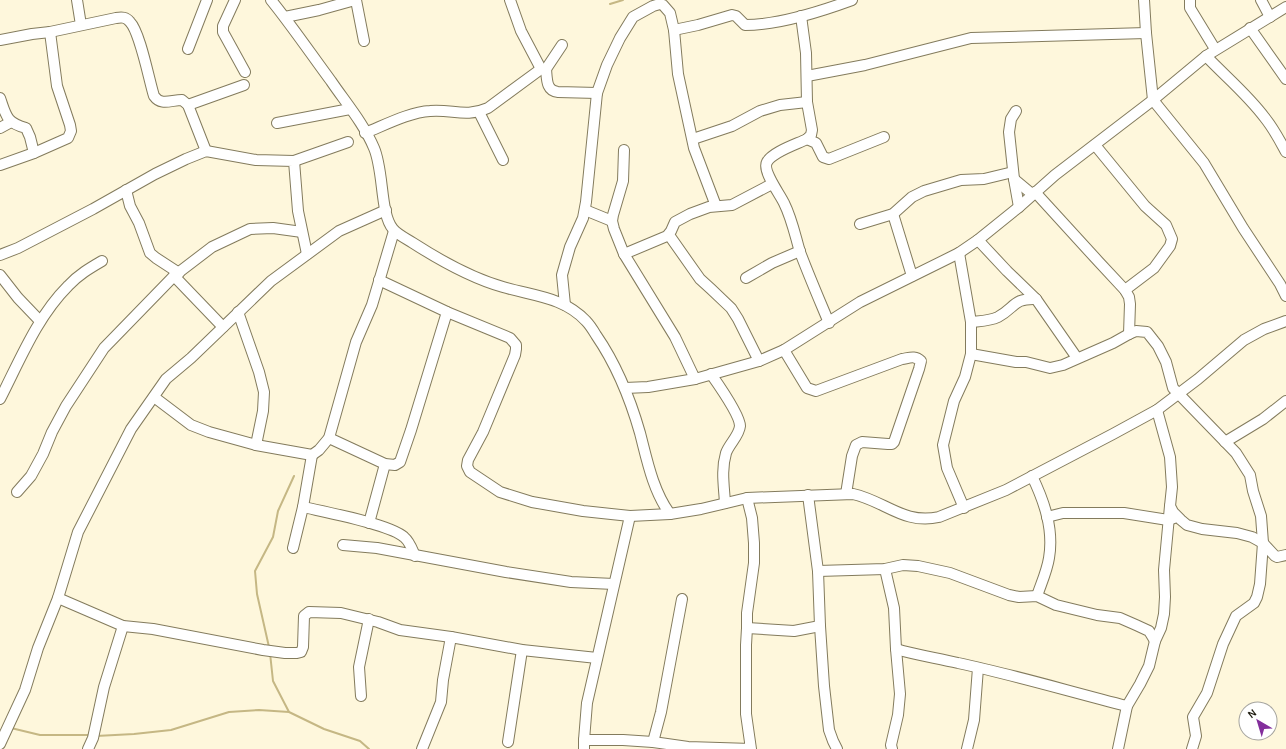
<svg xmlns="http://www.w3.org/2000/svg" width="1286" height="749" font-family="'Alegreya Sans',sans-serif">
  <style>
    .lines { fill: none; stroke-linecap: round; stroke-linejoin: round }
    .stream { stroke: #c5b784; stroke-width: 2 }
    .minor-casing { stroke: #837b5d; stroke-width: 12 }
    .minor { stroke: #fff; stroke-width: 10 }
  </style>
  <rect width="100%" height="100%" fill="#fef7dc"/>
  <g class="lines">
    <g class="stream">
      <polyline points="610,4 623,0"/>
      <polyline points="269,647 257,594 255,571 273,537 278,511 294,476"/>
      <polyline points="270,653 273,681 289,712 324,729 360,741 369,749"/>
      <polyline points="11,728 40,735 90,735"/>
      <polyline points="96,736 134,734 171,730 229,712 259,710 289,712"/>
    </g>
    <g class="minor-casing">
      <g id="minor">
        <polyline points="77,0 81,25"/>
        <polyline points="235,0 223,26 223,32 245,72"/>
        <path d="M271,0C292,26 311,54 331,81C346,103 364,124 374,148C384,171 380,214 393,229C398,235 407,239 413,243C441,261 471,278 503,287C533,296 564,297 586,321C590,325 593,330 596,335C616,364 630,398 640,433C647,460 653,491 670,514"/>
        <polyline points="356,0 364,41"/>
        <path d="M510,0L521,31L541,69H546C547,79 546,91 558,92L597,93"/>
        <polyline points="1144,0 1146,33 1153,100 1204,163 1243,228 1280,284 1286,296"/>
        <polyline points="1190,0 1190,8 1215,49"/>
        <polyline points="1261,0 1270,17"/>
        <path d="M801,16L806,53L807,102L812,130L811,135L807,139C797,144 772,152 767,162C762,171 780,194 784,203C792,219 795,235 800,252C809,276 819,299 829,323"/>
        <polyline points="285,17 319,10 355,0"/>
        <polyline points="1250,28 1286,79"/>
        <path d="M674,30L698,25L732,15L736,16L745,25C777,25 822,11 852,0"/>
        <path d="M0,40L32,34L50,32L116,18C122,17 126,17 130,22C140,32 149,80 154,96C161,106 171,100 182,100L188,105L206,151"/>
        <polyline points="188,49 207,0"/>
        <path d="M1206,56C1226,77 1248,95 1265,118C1274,129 1280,141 1286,152"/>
        <polyline points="546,69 562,45"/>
        <polyline points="807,76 865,65 971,38 1146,33"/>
        <path d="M0,98C6,115 6,123 26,128L30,137L34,153"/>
        <polyline points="188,105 244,85"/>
        <polyline points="1016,111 1011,119 1009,132 1014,179 1019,207"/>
        <polyline points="479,112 503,160"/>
        <polyline points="277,123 350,109"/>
        <polyline points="0,128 11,122"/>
        <path d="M365,133C385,125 410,112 430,111C453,109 465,118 488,108L541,69"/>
        <polyline points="693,139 732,126 760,111 780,105 807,102"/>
        <polyline points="807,139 816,143 823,157 829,159 884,137"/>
        <polyline points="1095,145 1145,206 1166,225 1172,239 1170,246 1154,268 1125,290"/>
        <polyline points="624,150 623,181 613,215 612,221 614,229 624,254 675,337 695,379"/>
        <polyline points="294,161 348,142"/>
        <polyline points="0,165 34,153 68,138 71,131 70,125 57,86 50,32"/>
        <polyline points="1014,179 1032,194"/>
        <polyline points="126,190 130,206 139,223 150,253 156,258 179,273"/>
        <polyline points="1035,192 1098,261 1125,290 1129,297 1130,304 1129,334"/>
        <polyline points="585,210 612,221"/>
        <polyline points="893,214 912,276"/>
        <polyline points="860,224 893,214 912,197 924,191 961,180 984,179 1013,172"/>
        <polyline points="669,235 700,279 711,289 731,308 738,319 759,361"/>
        <polyline points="978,240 1007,271 1036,299 1077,358"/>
        <polyline points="959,253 971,322 971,354 965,377 954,401 943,445 947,468 964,508"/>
        <polyline points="624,254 667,236 671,231 675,222 690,214 709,207 732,205 772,184"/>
        <polyline points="0,255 18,248 93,209 155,174 186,159 206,151 256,160 294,161 298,211 307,254"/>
        <polyline points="0,275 18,298 40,321"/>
        <polyline points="174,276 223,327"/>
        <polyline points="746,278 772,263 800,251"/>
        <path d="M379,280L447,312L510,338L516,345V349L515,355L483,432L468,460L467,466L470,472L500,492L532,502L583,511L630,516L670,514L701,509L747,498L853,494C885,501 904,525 939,517L1006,490L1113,434L1157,410L1198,379L1244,340L1264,329L1286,321"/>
        <polyline points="565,305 562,275 570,247 583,218 586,202 597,93 607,65 620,38 633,17 653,6 660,4 663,5 670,13 674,30 678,74 694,148 716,206"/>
        <polyline points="238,312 259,372 264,392 263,411 256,445"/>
        <path d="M971,322C980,321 990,321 998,317C1015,308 1013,298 1036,299"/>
        <path d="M784,350L807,388L816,391L902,359C909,358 915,355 921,361L919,369L894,442L892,444H888L862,442L856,445L852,456L846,494"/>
        <polyline points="971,354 1016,362 1026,362 1050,368 1063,365 1113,343 1129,334 1136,331 1147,332 1158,346 1166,362 1173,388 1236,453 1250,475 1253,491 1261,516 1263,543 1260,584 1257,597 1254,603 1236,616 1223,644 1207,693 1193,717 1196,736 1192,749"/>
        <path d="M711,374C718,384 740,415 740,426C739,436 729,444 726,453C721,470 724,486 725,503"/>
        <polyline points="625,388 648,387 695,379 759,361 784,350 860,302 959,253 978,240 1019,207 1055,175 1153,100 1206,56 1286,7"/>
        <polyline points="154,397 191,425 209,432 256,445 312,455 319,450 329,438 356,342 372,305 394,231"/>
        <path d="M0,399C20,360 37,317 68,286C78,275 90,268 102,261"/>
        <polyline points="1157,410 1170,457 1172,487 1170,506 1173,512 1181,520 1187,525 1202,529 1237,533 1252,537 1263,543 1275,556 1277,557 1286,555"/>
        <polyline points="329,438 385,464 395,465 400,462 411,430 447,312"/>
        <polyline points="1225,442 1263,419 1286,401"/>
        <path d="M1032,476C1044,501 1054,529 1049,558C1047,571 1041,584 1037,596"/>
        <polyline points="17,492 31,476 43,454 52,432 66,406 104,348 174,276 212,247 250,229 273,228 302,232"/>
        <polyline points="808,495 818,571 820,626 824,686 829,730 833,741 837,749"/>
        <path d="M303,507C325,512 390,524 404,537C410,542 412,549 415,556"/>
        <polyline points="1047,517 1063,513 1124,513 1168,520 1174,518"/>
        <polyline points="369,523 385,464"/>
        <polyline points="343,545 377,548 506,572 571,582 614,584"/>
        <polyline points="293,548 303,507 312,455"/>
        <polyline points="885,569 894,608 896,649 900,694 898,715 891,745 892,749"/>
        <polyline points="818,571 885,569 903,565 918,566 950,573 1009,595 1019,597 1037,596 1056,605 1097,615 1120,618 1136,625 1149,631 1155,641"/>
        <polyline points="58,598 123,626 153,629 263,650 285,653 297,653 301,652 303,647 304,616 309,612 341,613 378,622 400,630 451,637 522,650 597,658"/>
        <polyline points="747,628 794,631 820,626"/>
        <path d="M896,649C916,655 937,658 958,663C1015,675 1071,692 1127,706"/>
        <polyline points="361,696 359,667 369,619"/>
        <polyline points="584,740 623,740 653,742 688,747 751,749 746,714 746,645 747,628 747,613 754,563 754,543 752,518 747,498"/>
        <polyline points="508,742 522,650"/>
        <polyline points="653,742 661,712 682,599"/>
        <polyline points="0,744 25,690 38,648 58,598 78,532 131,429 166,379 191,358 271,281 339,231 386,210"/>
        <polyline points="88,749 93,738 104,687 123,626"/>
        <polyline points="422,749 441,702 443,680 451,637"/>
        <polyline points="584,749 584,740 587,703 630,516"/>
        <polyline points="967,749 974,720 978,668"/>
        <polyline points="1118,749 1127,706 1140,684 1149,666 1155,641 1161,628 1164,614 1165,597 1164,570 1170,506"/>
      </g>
    </g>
    <use href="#minor" class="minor"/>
  </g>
  <g transform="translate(1258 721) rotate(322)"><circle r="19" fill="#ffffff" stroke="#a5a49f"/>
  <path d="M0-3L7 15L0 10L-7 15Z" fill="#832e9c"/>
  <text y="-6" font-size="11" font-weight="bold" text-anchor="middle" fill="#1e1b0f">N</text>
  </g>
</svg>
